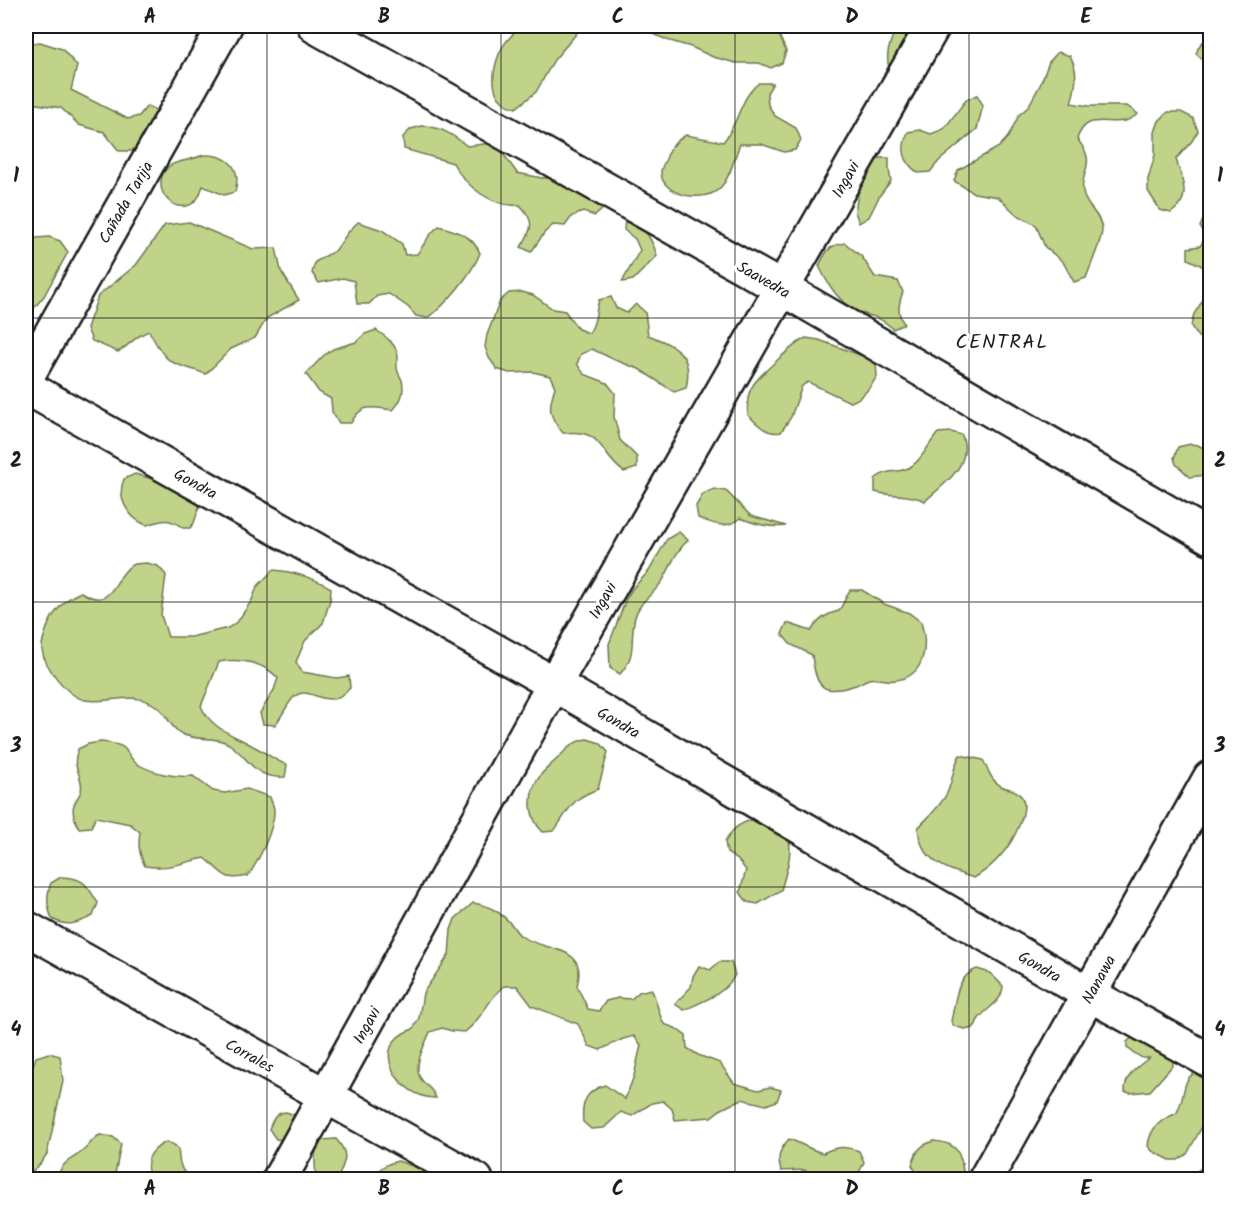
<svg xmlns="http://www.w3.org/2000/svg" width="1236" height="1205" font-family="Kalam,sans-serif">
  <style>
    .green { fill: #c0d388; stroke: #6e7852; stroke-width: 1.5 }
    .lines { fill: none; stroke-linecap: round; stroke-linejoin: round }
    .minor-casing { stroke: #1c1c1c; stroke-width: 38 }
    .minor { stroke: #fff; stroke-width: 33 }
    .grid { fill: none; stroke: #1c1c1c; stroke-width: 1.5; stroke-opacity: 0.55 }
    .labels { text-anchor: middle; stroke-width: 6; stroke-linejoin: round; paint-order: stroke }
    .street-label { font-size: 16px; fill: #1c1c1c; stroke: #fff }
    .quarter-label { font-size: 20px; letter-spacing: 1.5px; fill: #1c1c1c; stroke: #fff }
    .neatline { fill: none; stroke: #1c1c1c; stroke-width: 2 }
    .grid-label { font-size: 20px; text-anchor: middle; font-weight: bold; fill: #1c1c1c }
  </style>
  <rect width="100%" height="100%" fill="#fff"/>
  <filter id="ink" filterUnits="userSpaceOnUse"><feTurbulence type="fractalNoise" baseFrequency=".0167" numOctaves="2"/><feDisplacementMap in="SourceGraphic" scale="12" xChannelSelector="R" yChannelSelector="G"/><feConvolveMatrix kernelMatrix="1 2 1 2 8 2 1 2 1" color-interpolation-filters="sRGB"/></filter>
  <g filter="url(#ink)">
    <g class="green">
      <path d="M520,26H581L577,33L554,60L536,92L516,108C512,106 506,105 503,102C488,89 494,63 502,48C506,40 515,33 520,26Z"/>
      <polygon points="641,26 775,26 786,51 782,63 771,68 759,63 736,63 713,57 691,47 667,40 647,31"/>
      <path d="M890,26H928L891,74C884,57 889,46 895,30Z"/>
      <path d="M1210,37V66L1196,54C1198,46 1203,40 1210,37Z"/>
      <polygon points="40,42 62,49 77,66 71,90 128,119 139,116 147,106 158,111 155,124 132,151 119,151 104,132 79,125 61,108 26,102 26,44"/>
      <path d="M1058,52L1070,56C1079,71 1076,87 1071,103L1089,106H1127L1138,114C1134,117 1130,120 1125,121C1104,125 1086,112 1077,139C1100,166 1077,171 1084,196C1088,208 1101,216 1102,229C1103,238 1089,269 1086,278L1074,282L1063,262L1045,247L1036,225L1016,214L998,197L974,193L954,181L958,170L999,147L1008,137L1019,115L1028,107L1040,85L1049,62Z"/>
      <path d="M759,83H773L767,93L768,105L775,116L796,128L801,140L795,150L784,152L761,144H740C734,158 731,176 721,187C707,204 661,197 661,172C661,168 664,163 666,159C670,147 676,141 686,135L723,142C739,124 739,98 759,83Z"/>
      <path d="M977,95L983,105L977,129L939,161L930,172L918,173C903,162 900,149 908,132L920,130L931,134L944,129L966,100Z"/>
      <path d="M1168,112H1181L1193,118L1198,131L1192,141L1176,159C1182,181 1193,198 1171,213L1160,210L1148,191V179L1155,155V132L1159,121Z"/>
      <path d="M422,126C441,127 452,134 467,146L492,143L502,152L517,173L542,178L568,177L599,196L604,208L595,216L583,212L572,216L565,226L553,225L545,232L531,252L521,247C533,229 535,221 520,205C493,208 465,186 453,163L404,149L403,137L411,129Z"/>
      <path d="M203,155C228,154 242,167 235,192L224,195L203,186C201,190 200,196 197,199C180,221 146,190 168,167C176,160 191,161 203,155Z"/>
      <polygon points="876,158 889,158 889,170 891,181 880,195 869,217 859,223 855,212 861,177 865,165"/>
      <polygon points="1210,204 1210,270 1188,259 1188,248 1200,246 1207,236 1200,227"/>
      <path d="M625,218C643,223 652,238 657,256L633,280L622,282L640,250L635,239L624,230Z"/>
      <path d="M189,222L253,249L276,248L281,271L299,300L267,318L255,338L231,349L206,374C168,360 169,368 149,331C135,336 131,344 118,352L92,341L87,328L98,296L136,265L165,225Z"/>
      <path d="M358,222L382,230L402,244L405,255L417,254C425,244 428,234 439,226C457,231 472,235 480,253C473,272 445,307 427,318L416,316L408,307L389,294L377,296L369,304H357L354,281L343,278L319,283L312,273L315,262L336,250L349,231Z"/>
      <polygon points="49,237 60,241 68,252 44,296 26,318 26,252 27,246 36,238"/>
      <path d="M845,243L862,257L875,277L898,281L903,292C898,305 897,312 904,324L893,329C879,316 875,318 859,312C839,303 828,285 819,266C826,252 828,245 845,243Z"/>
      <polygon points="1210,289 1210,341 1209,342 1198,337 1191,326 1194,314"/>
      <path d="M522,292L533,295L553,309L565,311L578,329L589,333C597,322 595,312 599,300L611,297L616,308L627,313L636,304L645,312L648,335C676,346 694,354 686,388L674,392L639,369L615,360L592,349L581,354L577,364L584,374L607,383L615,393L614,417L620,440L637,457V468L624,472C597,453 605,428 563,433C548,416 548,408 555,387L550,376L533,372L509,373L497,369L489,358L485,347L487,335L500,301L509,293Z"/>
      <path d="M376,330C385,336 398,345 398,358C398,361 396,364 397,367C397,372 400,376 402,380C405,393 401,401 393,410C373,408 362,402 351,423H339L332,412L331,399L319,392L306,374L323,356L333,349L356,342L365,334Z"/>
      <path d="M806,338L819,340L871,359L876,364L877,376C872,386 861,400 850,402L808,382L802,386L791,417L781,432C767,435 758,425 748,415C747,406 747,395 752,387C757,377 796,342 806,338Z"/>
      <path d="M951,432L962,435C973,465 945,483 925,501C908,493 892,497 875,492V479C889,468 893,474 906,469C921,463 928,444 938,433Z"/>
      <polygon points="1191,444 1198,445 1210,452 1210,473 1206,475 1190,477 1176,464 1174,458 1178,447"/>
      <path d="M135,474L152,479L158,478L202,498L194,523L190,528H183C168,517 164,520 146,525C128,518 116,497 124,479Z"/>
      <path d="M714,489L726,491L751,516L786,526C769,528 756,524 740,518C726,530 714,524 698,518L696,506L703,494Z"/>
      <path d="M679,532L688,540C673,555 673,563 663,580C656,593 639,601 635,617C629,640 638,654 620,674L610,668L609,644L626,599L632,589L649,571L667,539Z"/>
      <path d="M146,563L158,566L166,575L161,615L168,637H191L228,628L238,621L252,600L257,587L273,570C292,571 314,578 331,588L330,600L323,623L305,641L296,662L302,672L337,678L349,676L350,688C326,715 310,682 294,697C287,704 282,717 275,725L263,724L260,713L274,690L278,678C263,662 240,658 219,662L201,706C211,729 232,734 253,746C265,752 274,760 287,765L285,777C253,779 251,759 229,744C214,735 195,742 180,733C169,726 167,713 156,706C133,690 110,704 85,700C68,697 44,666 42,650C41,641 46,631 49,623C56,609 66,598 81,592C114,613 113,576 132,565C136,563 141,564 146,563Z"/>
      <path d="M850,590H862L884,604L909,613L921,622C928,645 926,676 896,680C888,682 877,677 869,679C865,680 861,683 856,685C823,696 816,689 812,655L790,644L782,634L787,623L811,631C819,619 826,614 839,611Z"/>
      <path d="M587,739L600,743L608,752L598,789C570,799 570,809 554,831L543,832C528,818 527,793 540,776C544,770 551,765 557,759C567,749 573,741 587,739Z"/>
      <path d="M101,742C108,743 118,743 124,748C129,753 130,759 136,763C151,773 176,778 193,776L213,791L225,793L247,789L270,797C271,801 274,806 274,810C275,828 258,862 248,876C222,882 223,872 205,858C184,862 167,870 145,866C139,854 138,845 140,832L130,824L96,817L91,827L79,828C63,799 85,801 81,782C78,767 72,765 78,749L88,744Z"/>
      <path d="M960,755L983,760C988,769 991,781 1001,786C1009,790 1015,788 1021,796C1031,809 1012,843 1002,854C994,864 984,872 974,878C947,870 920,861 918,828C928,817 942,805 948,791C953,779 953,767 960,755Z"/>
      <path d="M752,820L787,830C794,851 787,869 781,890L758,904L747,902L740,892L746,870L738,860L727,853L725,842C732,829 738,824 752,820Z"/>
      <path d="M61,877C85,878 86,884 98,903L93,916C77,923 69,928 52,919C47,906 46,896 51,883Z"/>
      <path d="M473,903C491,906 500,912 512,925C514,928 518,934 521,936C545,953 589,943 577,986L588,1009L599,1011L606,1001L618,998L631,999L639,992L651,989C658,1001 657,1012 664,1024L675,1028L686,1036L687,1048L698,1055L720,1063L734,1083L758,1090L770,1087L781,1090L777,1101L766,1105L742,1099L720,1110L711,1117L675,1120L672,1109L663,1101L652,1103L632,1116L621,1112L604,1128L591,1129L583,1122C581,1102 586,1091 605,1085L625,1099L634,1076L641,1045L634,1036L623,1039L600,1050L589,1046L578,1024L532,1006L517,986H504C487,1000 484,1017 465,1032L452,1031L442,1028L430,1032C425,1045 412,1066 421,1079C427,1088 431,1086 436,1098C399,1099 365,1045 413,1029L419,1018L423,993L449,955L451,930L455,919Z"/>
      <path d="M719,962H731L735,975C725,994 704,1001 684,1010L675,1004L691,987L693,976L699,966L710,970Z"/>
      <path d="M977,969L990,973L1003,986C1002,1004 986,1007 978,1020C975,1024 978,1024 973,1028C967,1031 960,1028 954,1026L951,1021C956,1001 955,977 977,969Z"/>
      <path d="M1136,1034L1176,1054L1172,1066L1150,1091L1131,1093L1125,1092C1124,1076 1138,1066 1149,1058H1142L1127,1048V1042Z"/>
      <polygon points="49,1053 60,1056 63,1081 47,1154 40,1164 26,1177 26,1070 32,1068 36,1057"/>
      <path d="M1199,1071L1210,1074V1112L1187,1154L1178,1160H1170L1152,1151L1148,1146C1150,1127 1161,1120 1177,1113C1178,1108 1181,1104 1182,1099C1185,1086 1185,1076 1199,1071Z"/>
      <path d="M286,1112L298,1116C293,1126 289,1143 276,1139L269,1129C273,1119 275,1113 286,1112Z"/>
      <path d="M100,1135L113,1137L121,1144L114,1179H57C62,1159 73,1161 86,1148C91,1143 93,1138 100,1135Z"/>
      <path d="M336,1139C350,1155 345,1160 338,1178L337,1179H316C316,1166 311,1151 322,1140Z"/>
      <path d="M789,1139C801,1143 810,1150 823,1153C837,1146 845,1146 859,1151L864,1162L856,1179L815,1180L805,1170L781,1171C777,1157 779,1150 789,1139Z"/>
      <path d="M934,1141C961,1143 961,1156 964,1179H920L912,1165C916,1151 920,1145 934,1141Z"/>
      <path d="M166,1142C185,1147 175,1153 181,1166C182,1171 187,1175 189,1179H150C143,1161 150,1150 166,1142Z"/>
      <path d="M398,1161L423,1170L432,1176L443,1179L370,1180C378,1169 385,1164 398,1161Z"/>
      <polygon points="1209,1162 1210,1162 1210,1179 1190,1179 1197,1171"/>
    </g>
    <g class="lines">
      <g class="minor-casing">
        <g id="minor">
          <polyline points="315,26 783,289 1210,537"/>
          <polyline points="26,378 225,26"/>
          <polyline points="26,387 554,684 1089,994 1210,1061"/>
          <polyline points="26,928 476,1180"/>
          <polyline points="279,1180 554,684 933,26"/>
          <polyline points="985,1180 1210,778"/>
        </g>
      </g>
      <use href="#minor" class="minor"/>
    </g>
  </g>
  <path class="grid" d="M267,26V1180M501,26V1180M735,26V1180M969,26V1180M26,318H1210M26,602H1210M26,887H1210"/>
  <g class="labels">
    <g class="street-label">
      <text transform="translate(845 179) rotate(-60)" y="6">Ingavi</text>
      <text transform="translate(125 202) rotate(-60)" y="6">Cañada Tarija</text>
      <text transform="translate(764 279) rotate(30)" y="6">Saavedra</text>
      <text transform="translate(196 483) rotate(29)" y="6">Gondra</text>
      <text transform="translate(602 600) rotate(-60)" y="6">Ingavi</text>
      <text transform="translate(619 722) rotate(30)" y="6">Gondra</text>
      <text transform="translate(1040 966) rotate(30)" y="6">Gondra</text>
      <text transform="translate(1098 979) rotate(-61)" y="6">Nanawa</text>
      <text transform="translate(366 1025) rotate(-61)" y="6">Ingavi</text>
      <text transform="translate(250 1055) rotate(29)" y="6">Corrales</text>
    </g>
    <g class="quarter-label">
      <text x="1002" y="348">CENTRAL</text>
    </g>
  </g>
  <rect width="1236" height="1205" fill="none" stroke="#fff" stroke-width="66"/>
  <rect x="33" y="33" width="1170" height="1139" class="neatline"/>
  <g class="grid-label">
    <text x="150" y="23">A</text>
    <text x="384" y="23">B</text>
    <text x="618" y="23">C</text>
    <text x="852" y="23">D</text>
    <text x="1086" y="23">E</text>
    <text x="16" y="182">1</text>
    <text x="1220" y="182">1</text>
    <text x="16" y="467">2</text>
    <text x="1220" y="467">2</text>
    <text x="16" y="752">3</text>
    <text x="1220" y="752">3</text>
    <text x="16" y="1036">4</text>
    <text x="1220" y="1036">4</text>
    <text x="150" y="1195">A</text>
    <text x="384" y="1195">B</text>
    <text x="618" y="1195">C</text>
    <text x="852" y="1195">D</text>
    <text x="1086" y="1195">E</text>
  </g>
</svg>
